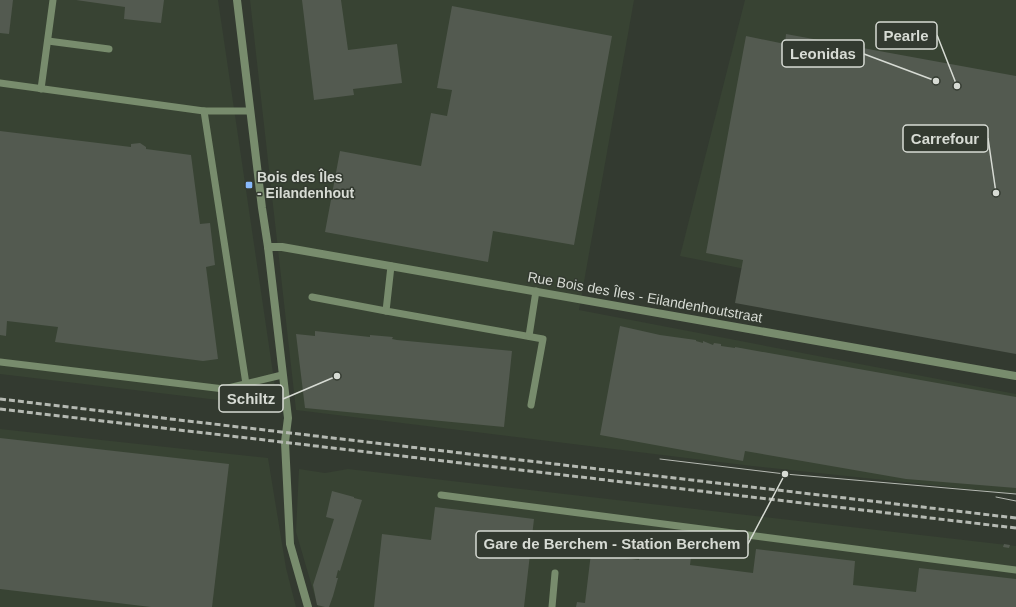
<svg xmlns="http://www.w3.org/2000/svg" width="1016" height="607" font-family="Arial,sans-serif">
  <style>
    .built { fill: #384333 }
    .building { fill: #535a50 }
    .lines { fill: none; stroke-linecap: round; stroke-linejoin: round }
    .lane { stroke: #788c6d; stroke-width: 7 }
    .street { stroke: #788c6d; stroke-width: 8 }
    .tram { stroke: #b5b9b2; stroke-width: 1 }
    .rail { stroke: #b5b9b2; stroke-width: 3; stroke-dasharray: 6 3; stroke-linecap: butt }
    .poi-dot { fill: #88bafc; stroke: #333a30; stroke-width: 1.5 }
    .labels { text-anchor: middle; stroke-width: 3; stroke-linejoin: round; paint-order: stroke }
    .poi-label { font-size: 14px; font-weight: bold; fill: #d7dbd4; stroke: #333a30; text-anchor: start }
    .street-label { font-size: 14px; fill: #d7dbd4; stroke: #333a30 }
    .leader { fill: none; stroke: #d7dbd4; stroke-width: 1.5 }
    .callout-dot { fill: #d7dbd4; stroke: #333a30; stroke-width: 1.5 }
    .callout { fill: #333a30; stroke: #d7dbd4; stroke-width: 1.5 }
    .callout-label { font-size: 15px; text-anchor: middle; font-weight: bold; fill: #d7dbd4 }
  </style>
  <rect width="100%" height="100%" fill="#333a30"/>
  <g class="built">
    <polygon points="0,0 218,0 278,407 0,374"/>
    <polygon points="250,0 634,0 579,310 1016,394 1016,494 752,466 296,410"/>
    <polygon points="745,0 1016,0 1016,323 680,256"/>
    <polygon points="0,429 268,458 286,568 296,607 0,607"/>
    <polygon points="299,469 325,473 348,469 1016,546 1016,607 318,607 296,532"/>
  </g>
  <g class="building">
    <polygon points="0,0 13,0 9,34 0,33"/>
    <polygon points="76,0 164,0 161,23 124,19 125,7"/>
    <polygon points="302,0 341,0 348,50 397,44 402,83 353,89 354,95 314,100"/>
    <polygon points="452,6 612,36 574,245 493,231 488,262 325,232 340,151 421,166 431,113 447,116 452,90 437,88"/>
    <polygon points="786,34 1016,76 1016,354 735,303 743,260 706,253 746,36 785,44"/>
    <polygon points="0,131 131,147 131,144 140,143 146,147 146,149 191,155 200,224 210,223 215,265 206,267 218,359 203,361 55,342 58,327 7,321 6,336 0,335"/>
    <polygon points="620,326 660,335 696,340 696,341 703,343 703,341 713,345 714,343 721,344 721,346 735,348 735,347 1016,397 1016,488 906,479 745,451 743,461 600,435"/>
    <polygon points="315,331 370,337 370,335 393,337 392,339 397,340 512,351 504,427 305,408 296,334 315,336"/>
    <polygon points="0,438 229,464 212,607 151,607 0,589"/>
    <polygon points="332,491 354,497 354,498 362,500 340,571 338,570 336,578 338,578 333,596 329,607 325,607 317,605 313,585 334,519 326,517"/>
    <polygon points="435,507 534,519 524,607 374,607 382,534 431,540"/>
    <polygon points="642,535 693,541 690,565 753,573 756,549 855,561 853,585 916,592 919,568 1016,579 1016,607 576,607 577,602 585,603 591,553 639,560"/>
    <polygon points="1004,544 1010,545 1009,548 1003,547"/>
  </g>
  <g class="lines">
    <g class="lane">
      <polyline points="48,41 109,49"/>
      <polyline points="0,83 204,111 250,111"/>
      <polyline points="41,89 53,0"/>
      <polyline points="204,111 246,384"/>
      <polyline points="391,266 386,311 543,339 531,405"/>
      <polyline points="312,297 386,311"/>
      <polyline points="529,336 536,291"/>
      <polyline points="0,362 224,389 282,375"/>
      <polyline points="441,495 1016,570"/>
      <polyline points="552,607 555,573"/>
    </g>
    <g class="street">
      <polyline points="237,0 262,208 268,247 288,418 285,442 290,544 308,607"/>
      <polyline points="268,247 282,247 1016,376"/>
    </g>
    <g class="tram">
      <polyline points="660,459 785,474 1016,494"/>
      <polyline points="996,497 1016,501"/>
    </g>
    <g class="rail">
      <polyline points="0,399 1016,518"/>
      <polyline points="0,409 1016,528"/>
    </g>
  </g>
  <rect class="poi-dot" x="245" y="181" width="8" height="8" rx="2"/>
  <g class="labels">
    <g class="poi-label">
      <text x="257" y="182">Bois des Îles<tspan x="257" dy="16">- Eilandenhout</tspan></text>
    </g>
    <g class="street-label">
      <text transform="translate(645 297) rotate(10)" y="5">Rue Bois des Îles - Eilandenhoutstraat</text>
    </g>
  </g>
  <path class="leader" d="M957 86L937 35M936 81L864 54M996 193L988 138M337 376L283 399M785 474L748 544"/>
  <g class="callout-dot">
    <circle cx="957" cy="86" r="4"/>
    <circle cx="936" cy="81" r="4"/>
    <circle cx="996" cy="193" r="4"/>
    <circle cx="337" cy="376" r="4"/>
    <circle cx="785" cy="474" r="4"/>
  </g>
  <g class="callout">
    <rect x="876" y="22" width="61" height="27" rx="4"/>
    <rect x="782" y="40" width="82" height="27" rx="4"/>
    <rect x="903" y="125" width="85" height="27" rx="4"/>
    <rect x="219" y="385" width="64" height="27" rx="4"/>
    <rect x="476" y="531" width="272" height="27" rx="4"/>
  </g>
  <g class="callout-label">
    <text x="906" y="41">Pearle</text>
    <text x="823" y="59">Leonidas</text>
    <text x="945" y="144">Carrefour</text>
    <text x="251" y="404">Schiltz</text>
    <text x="612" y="549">Gare de Berchem - Station Berchem</text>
  </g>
</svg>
